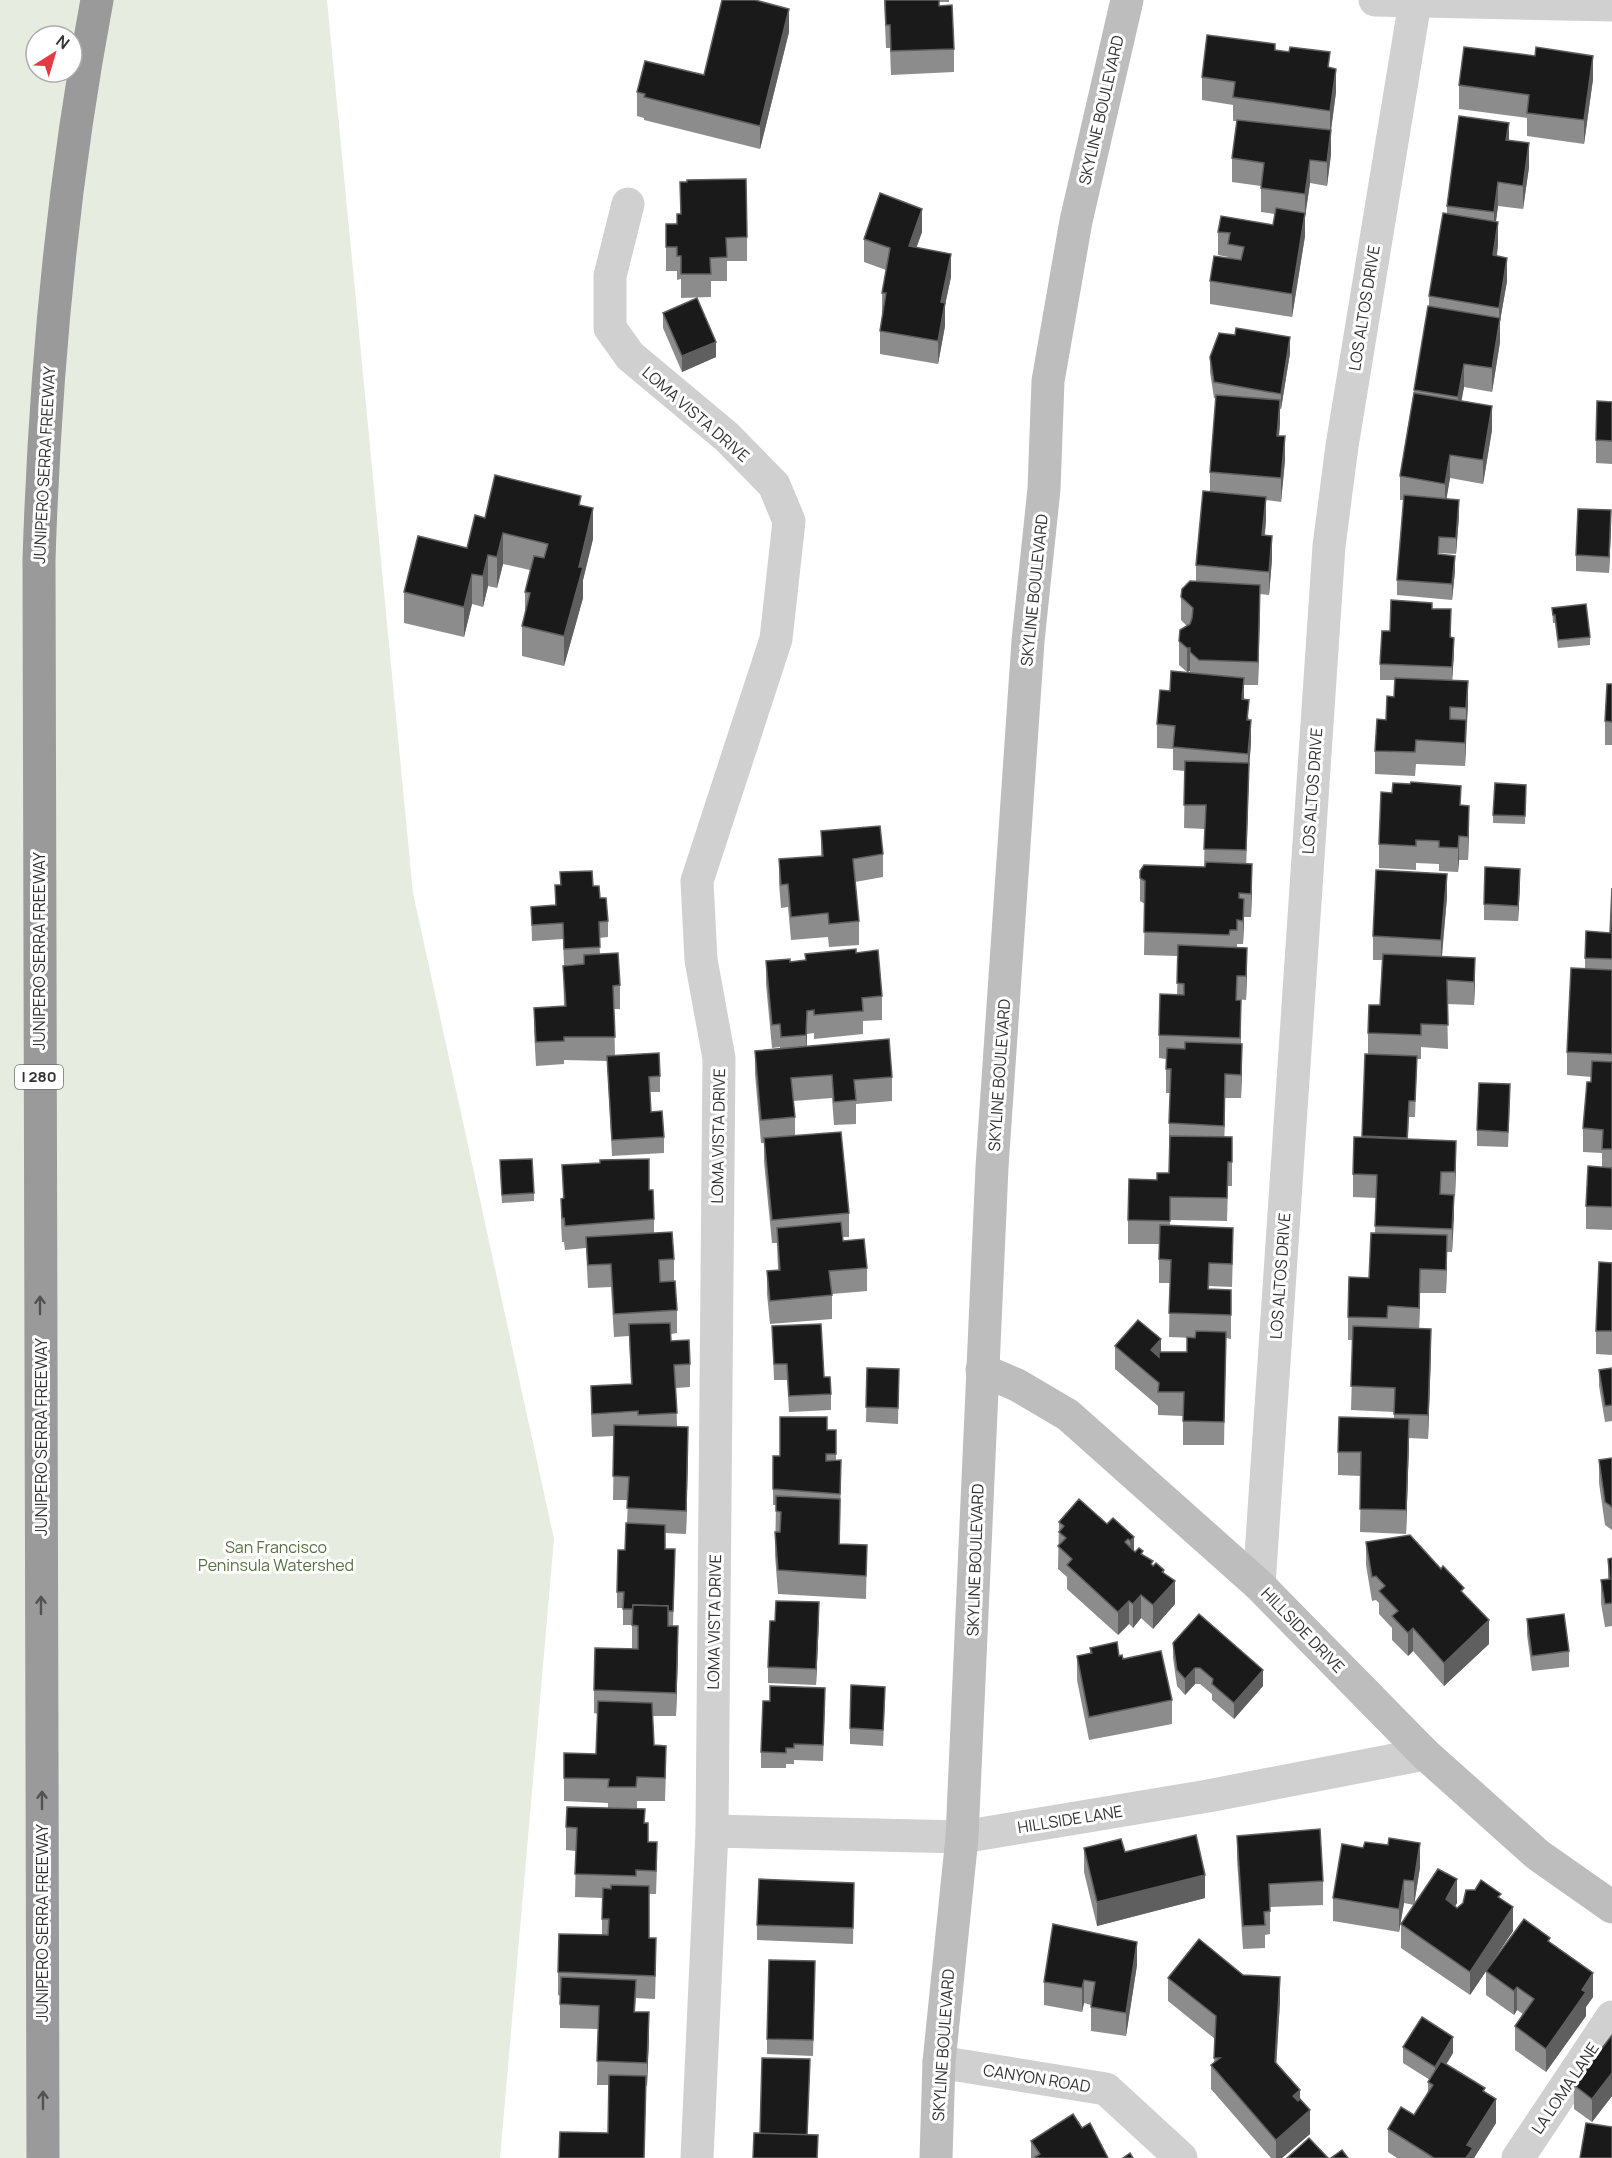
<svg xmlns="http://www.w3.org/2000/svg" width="1612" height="2158" font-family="Manrope,sans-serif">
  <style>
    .green { fill: #e6ecdf; fill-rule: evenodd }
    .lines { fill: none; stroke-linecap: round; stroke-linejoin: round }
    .minor { stroke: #d0d0d0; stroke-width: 33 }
    .secondary { stroke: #bdbdbd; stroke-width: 33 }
    .motorway { stroke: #9a9a9a; stroke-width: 33 }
    .wall { fill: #8c8c8c }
    .shaded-wall { fill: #5f5f5f }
    .building { fill: #1a1a1a; stroke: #5f5f5f; stroke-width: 1.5 }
    .oneway { stroke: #525252 }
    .labels { text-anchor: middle; stroke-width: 6; stroke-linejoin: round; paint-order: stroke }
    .shield { fill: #fff; stroke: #707070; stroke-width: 1.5 }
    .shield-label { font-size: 15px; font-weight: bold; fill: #333 }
    .street-label { font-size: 16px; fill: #333; stroke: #fff }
    .park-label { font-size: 16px; fill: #56703f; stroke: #fff }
  </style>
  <rect width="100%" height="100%" fill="#fff"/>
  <path class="green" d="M0,0H327L413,893L554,1539L500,2158H0ZM36,36H72V72H36Z"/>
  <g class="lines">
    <g class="minor">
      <polyline points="1375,0 1612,5"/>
      <polyline points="628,204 610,276 610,328 630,356 727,437 774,485 789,521 776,639 697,881 701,960 719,1058 712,1831 697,2158"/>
      <polyline points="1259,1585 1329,546 1342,446 1415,2"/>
      <polyline points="712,1831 962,1837 1208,1796 1425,1754"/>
      <polyline points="939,2062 1106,2089 1181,2158"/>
      <polyline points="1518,2158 1612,2017"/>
    </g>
    <g class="secondary">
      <polyline points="982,1370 1017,1385 1068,1415 1259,1585 1425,1754 1538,1855 1612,1907"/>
      <polyline points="936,2158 939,2062 962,1837 992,1167 1028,641 1044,489 1048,381 1076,221 1127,0"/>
    </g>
    <path class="motorway" d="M43,2158L39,560C45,372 62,185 97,0"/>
  </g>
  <g class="wall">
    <polygon points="884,0 949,0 949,2 939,2 939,6 954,49 954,72 891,75 890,48 886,48"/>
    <polygon points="789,32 760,149 644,120 644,118 637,116 637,92 704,75"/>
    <polygon points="1275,50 1330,68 1336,92 1331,130 1331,154 1327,186 1310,183 1305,217 1305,236 1292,317 1210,304 1210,281 1228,258 1228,257 1218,255 1218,232 1273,225 1275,214 1261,212 1261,186 1232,182 1232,158 1237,121 1233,121 1233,105 1202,100 1202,77"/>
    <polygon points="1593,79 1584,144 1527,136 1527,118 1459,109 1459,85"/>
    <polygon points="1509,140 1529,167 1523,209 1498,206 1496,221 1498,245 1497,256 1507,281 1500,321 1500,342 1492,392 1464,387 1461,401 1492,430 1483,484 1450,478 1446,499 1459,516 1456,554 1439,553 1439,554 1455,571 1452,600 1397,595 1397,580 1404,500 1400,500 1400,476 1414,390 1429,306 1429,296 1447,213 1447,206"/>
    <polygon points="666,224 747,237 747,261 727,261 727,281 711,281 711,297 681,298 681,279 677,280 677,271 666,271"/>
    <polygon points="922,232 916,247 951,277 945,305 945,326 938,364 880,354 880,331 882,316 882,293 886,270 864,262 864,239"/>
    <polygon points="663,313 716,357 682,372 663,328"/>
    <polygon points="1290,353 1281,409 1280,409 1279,436 1285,460 1281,502 1266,500 1266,520 1265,535 1272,559 1269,595 1260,594 1258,685 1244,685 1244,700 1249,720 1251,743 1249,767 1246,864 1252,887 1251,917 1244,917 1243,944 1237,944 1237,947 1247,971 1246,1000 1237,999 1237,1000 1241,1000 1241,1044 1242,1068 1241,1098 1225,1098 1224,1137 1232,1137 1232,1186 1228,1186 1227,1221 1170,1220 1170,1226 1233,1251 1232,1287 1209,1286 1208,1289 1231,1313 1231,1339 1226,1338 1224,1445 1183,1445 1183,1416 1158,1415 1158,1406 1115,1369 1115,1346 1161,1352 1187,1352 1195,1338 1169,1337 1170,1283 1159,1283 1159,1244 1128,1244 1128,1220 1157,1180 1169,1173 1169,1123 1170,1093 1166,1093 1166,1059 1159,1058 1159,1035 1177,995 1178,956 1144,955 1145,904 1140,901 1140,871 1204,867 1205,829 1184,828 1185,771 1173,770 1173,749 1157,748 1157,724 1170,691 1190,673 1190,671 1187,672 1179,665 1179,641 1187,626 1181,620 1181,597 1196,581 1196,565 1210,492 1210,472 1216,398 1214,398 1210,372 1210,357"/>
    <polygon points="1612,402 1612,464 1596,463 1596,440"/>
    <polygon points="581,505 593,539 583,580 583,598 564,666 522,656 522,626 525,616 525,592 530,570 503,564 497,588 488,586 483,607 472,604 464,637 404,623 404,592 467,548 485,518"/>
    <polygon points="1611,526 1609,573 1576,571 1576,555"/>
    <polygon points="1552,608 1590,637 1590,645 1558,648 1555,623 1553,623"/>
    <polygon points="1432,609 1451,625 1451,637 1454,653 1452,680 1468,705 1465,766 1416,764 1415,776 1375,774 1375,751 1394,697 1395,680 1380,680 1380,664 1390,631"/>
    <polygon points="1612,684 1612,745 1605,745 1605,721"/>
    <polygon points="1526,793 1525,824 1493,823 1493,815"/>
    <polygon points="1461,805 1469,829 1468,860 1459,860 1458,872 1439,871 1439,864 1416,863 1416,870 1379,868 1379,844"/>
    <polygon points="821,831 883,854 883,877 855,882 859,921 859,945 829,947 828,937 791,940 788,907 781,908 779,883 779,859 821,856"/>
    <polygon points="560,872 593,886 600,898 608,921 608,937 599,938 600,954 620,985 620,1009 614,1009 615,1056 660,1076 660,1092 650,1092 651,1112 664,1137 664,1153 612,1156 607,1061 564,1060 564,1064 536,1066 534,1031 534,1008 564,1006 563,966 584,964 564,965 563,939 532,941 531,907 555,906 555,885 560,885"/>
    <polygon points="1520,885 1518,921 1484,920 1484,904"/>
    <polygon points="1612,888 1612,1230 1586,1229 1586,1206 1602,1167 1602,1153 1583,1152 1583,1128 1592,1077 1567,1075 1567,1052 1585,969 1585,958 1610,933"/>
    <polygon points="1447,897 1442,957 1475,982 1474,1005 1447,1004 1448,1049 1421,1047 1421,1059 1417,1059 1415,1117 1409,1117 1408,1139 1456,1165 1455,1196 1454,1196 1452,1252 1447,1252 1446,1293 1420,1293 1419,1328 1431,1352 1428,1439 1409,1438 1406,1534 1360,1532 1361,1476 1338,1475 1338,1452 1394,1419 1394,1412 1351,1410 1353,1340 1348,1340 1348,1317 1369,1278 1375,1233 1376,1198 1353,1197 1353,1174 1362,1137 1365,1054 1368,1054 1368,1033 1380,1005 1382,960 1373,960 1373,936"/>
    <polygon points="856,953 882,996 882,1020 863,1021 863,1034 814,1039 814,1033 807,1034 807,1046 892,1077 892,1101 856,1104 856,1124 834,1125 832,1098 793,1101 795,1117 795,1136 849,1213 849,1237 843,1237 843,1241 867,1268 867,1291 832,1294 832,1319 770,1324 767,1294 767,1271 778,1270 777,1243 772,1243 764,1162 764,1143 761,1143 755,1074 755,1051 780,1048 780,1047 772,1048 766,984 766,961 790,962 805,960 805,954"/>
    <polygon points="1510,1100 1508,1147 1477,1146 1477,1130"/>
    <polygon points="562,1165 649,1190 654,1219 654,1233 674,1259 674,1281 677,1310 677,1333 671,1334 671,1341 690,1364 690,1387 676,1388 677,1427 688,1450 686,1534 665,1533 665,1549 675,1549 673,1626 678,1650 676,1716 652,1716 654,1745 666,1769 665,1801 637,1801 637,1809 645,1823 648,1842 657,1865 656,1894 649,1894 649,1938 656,1962 655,1999 636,1998 635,2012 649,2036 647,2086 646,2086 644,2158 559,2158 608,2133 609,2085 597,2085 598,2029 560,2028 560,1996 558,1995 558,1972 602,1935 602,1898 575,1897 576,1851 566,1850 566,1827 608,1808 608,1803 564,1801 564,1778 596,1754 598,1714 594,1713 594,1690 638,1649 632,1648 632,1625 623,1625 623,1608 617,1608 617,1592 625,1550 627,1523 628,1500 613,1500 614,1436 592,1437 591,1410 591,1386 631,1384 629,1336 614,1337 611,1287 588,1288 586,1248 565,1250 564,1242 562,1242 561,1222 561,1199 563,1199"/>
    <polygon points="500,1168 534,1193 534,1201 502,1203"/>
    <polygon points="1612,1263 1612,1355 1596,1354 1596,1331"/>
    <polygon points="772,1326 824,1377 831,1394 831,1410 789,1412 787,1380 774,1380"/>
    <polygon points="867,1368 899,1369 898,1424 866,1422"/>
    <polygon points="1612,1368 1612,1421 1605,1422 1599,1386 1599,1370"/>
    <polygon points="827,1430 836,1430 836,1460 841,1460 840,1544 867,1545 866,1599 778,1594 775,1555 776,1505 773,1505 773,1456 780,1456"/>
    <polygon points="1612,1458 1612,1530 1605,1525 1599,1483 1599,1460"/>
    <polygon points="1059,1522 1107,1524 1134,1537 1134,1551 1143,1555 1153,1566 1164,1573 1175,1604 1153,1629 1141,1618 1133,1628 1129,1624 1118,1635 1067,1589 1067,1577 1058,1569"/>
    <polygon points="1366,1542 1464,1594 1489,1644 1444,1686 1413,1651 1408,1656 1392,1640 1392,1628 1379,1614 1379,1603 1376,1600 1372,1601 1366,1565"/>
    <polygon points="1612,1558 1612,1626 1605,1627 1601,1603 1601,1580 1608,1579 1608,1559"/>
    <polygon points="819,1618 816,1685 768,1683 768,1667 775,1621"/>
    <polygon points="1527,1619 1569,1651 1569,1667 1532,1671 1527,1635"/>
    <polygon points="1173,1643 1263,1686 1234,1719 1212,1700 1212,1694 1200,1684 1195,1684 1185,1695 1177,1686 1173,1658"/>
    <polygon points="1090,1648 1119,1656 1172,1700 1172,1724 1089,1740 1077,1680 1077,1656 1090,1653"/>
    <polygon points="885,1702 883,1746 850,1744 850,1728"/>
    <polygon points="825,1704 823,1761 794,1760 794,1764 786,1764 786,1768 761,1768 761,1752"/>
    <polygon points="1237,1836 1323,1881 1323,1905 1270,1907 1270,1934 1265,1935 1265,1948 1243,1949 1237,1859"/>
    <polygon points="1084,1848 1125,1852 1205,1898 1097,1926 1084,1872"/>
    <polygon points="1363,1848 1420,1867 1414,1905 1404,1903 1399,1932 1333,1921 1333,1898"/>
    <polygon points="854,1883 853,1944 757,1940 757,1925"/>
    <polygon points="1501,1899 1513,1931 1470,1995 1401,1948 1401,1924 1457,1903 1455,1906 1457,1908"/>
    <polygon points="1550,1943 1593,1997 1586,2007 1586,2016 1546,2072 1515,2050 1515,2026 1523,2014 1517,2010 1514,2015 1486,1995 1486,1971"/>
    <polygon points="1137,1965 1126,2036 1091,2031 1091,2005 1084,2003 1082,2012 1044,2005 1044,1982"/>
    <polygon points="1243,1975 1280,2001 1276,2064 1300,2099 1310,2134 1282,2158 1271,2158 1211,2089 1211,2065 1214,2063 1215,2039 1168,2001 1168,1978"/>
    <polygon points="815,1977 813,2056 767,2054 767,2039"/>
    <polygon points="1612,2035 1612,2096 1592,2122 1574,2109 1574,2085"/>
    <polygon points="1403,2047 1453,2053 1446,2064 1485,2092 1496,2123 1474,2158 1397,2158 1388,2152 1388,2129 1414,2115 1428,2093 1428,2082 1430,2080 1403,2063"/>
    <polygon points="1082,2128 1108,2158 1031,2158 1031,2141"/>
  </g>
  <g class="shaded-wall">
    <polygon points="789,9 789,32 760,149 760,126"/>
    <polygon points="1593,56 1593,79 1584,144 1584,120"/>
    <polygon points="1336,69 1336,92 1331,130 1331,154 1327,186 1327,162 1330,134 1330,111"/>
    <polygon points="1509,123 1509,146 1506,140"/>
    <polygon points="1529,143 1529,167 1523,209 1523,186"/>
    <polygon points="1310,160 1310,183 1305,217 1305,236 1292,317 1292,294 1305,214 1305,194"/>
    <polygon points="1498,182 1498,206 1494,236 1494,212"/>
    <polygon points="922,209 922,232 909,269 909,246"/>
    <polygon points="1498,222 1498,245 1493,279 1493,255"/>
    <polygon points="951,254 951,277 945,305 945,326 938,364 938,341 941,302"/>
    <polygon points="1507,258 1507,281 1500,321 1500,342 1492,392 1492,368 1499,328 1499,308"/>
    <polygon points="1290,337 1290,353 1281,409 1281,394"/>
    <polygon points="716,342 716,357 682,372 682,356"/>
    <polygon points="1464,364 1464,387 1458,420 1458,397"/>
    <polygon points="1280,400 1280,424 1277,459 1277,436"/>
    <polygon points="1492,406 1492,430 1483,484 1483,460"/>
    <polygon points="1285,436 1285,460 1281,502 1281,478"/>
    <polygon points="1450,455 1450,478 1445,508 1445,484"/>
    <polygon points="1266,497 1266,520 1262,558 1262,535"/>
    <polygon points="1459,500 1459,516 1456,554 1456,538"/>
    <polygon points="593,508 593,539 583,580 583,598 564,666 564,636"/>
    <polygon points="1611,510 1611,526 1609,573 1609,557"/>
    <polygon points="503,533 503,564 497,588 497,557"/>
    <polygon points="1272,536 1272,559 1269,595 1269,572"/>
    <polygon points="488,555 488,586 483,607 483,576"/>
    <polygon points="1455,556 1455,571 1452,600 1452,584"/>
    <polygon points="472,574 472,604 464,637 464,607"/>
    <polygon points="1260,585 1260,608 1258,685 1258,662"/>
    <polygon points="1454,638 1454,653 1452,683 1452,667"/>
    <polygon points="1187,648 1190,648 1190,671 1187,672"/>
    <polygon points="1244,678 1244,701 1242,699"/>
    <polygon points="1468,681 1468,705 1466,731 1466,708"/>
    <polygon points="1251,720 1251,743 1249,767 1246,874 1248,754"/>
    <polygon points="1466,720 1466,743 1465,766 1465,743"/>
    <polygon points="1469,806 1469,829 1468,860 1468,837"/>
    <polygon points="1459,836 1459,860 1458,872 1458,848"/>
    <polygon points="1252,864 1252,887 1251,917 1251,894"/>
    <polygon points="1520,869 1520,885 1518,921 1518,906"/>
    <polygon points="1447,874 1447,897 1441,963 1441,940"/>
    <polygon points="1244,899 1244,922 1243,944 1243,921"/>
    <polygon points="1247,948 1247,971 1246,1000 1246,976"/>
    <polygon points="1475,958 1475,982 1474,1005 1474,982"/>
    <polygon points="807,1011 807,1034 806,1058 806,1035"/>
    <polygon points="1242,1044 1242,1068 1241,1098 1241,1075"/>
    <polygon points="1225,1074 1225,1098 1224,1149 1224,1126"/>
    <polygon points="1456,1141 1456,1165 1455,1196 1455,1172"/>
    <polygon points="1454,1195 1454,1218 1452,1252 1452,1229"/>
    <polygon points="1447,1235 1447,1259 1446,1293 1446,1270"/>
    <polygon points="1420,1269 1420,1293 1419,1331 1419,1308"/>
    <polygon points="1431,1329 1431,1352 1428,1439 1428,1415"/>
    <polygon points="1161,1339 1161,1362 1159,1364 1151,1350"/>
    <polygon points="1409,1419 1409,1443 1406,1534 1406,1510"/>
    <polygon points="688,1427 688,1450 686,1534 686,1511"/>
    <polygon points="1134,1537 1134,1560 1130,1564 1130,1541"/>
    <polygon points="1164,1570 1164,1593 1175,1581 1175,1604 1153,1629 1153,1605 1162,1572"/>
    <polygon points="1141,1595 1141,1618 1133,1628 1133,1604"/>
    <polygon points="1129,1601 1129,1624 1118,1635 1118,1612"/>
    <polygon points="819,1602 819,1618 816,1685 816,1669"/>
    <polygon points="1489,1620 1489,1644 1444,1686 1444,1663"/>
    <polygon points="678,1626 678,1650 676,1716 676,1693"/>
    <polygon points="1413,1628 1413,1651 1408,1656 1408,1633"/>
    <polygon points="1195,1668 1195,1684 1185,1695 1185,1679"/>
    <polygon points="1263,1670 1263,1686 1234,1719 1234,1703"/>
    <polygon points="1420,1843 1420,1867 1414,1905 1414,1881"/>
    <polygon points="1205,1875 1205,1898 1097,1926 1097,1902"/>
    <polygon points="1457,1879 1457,1903 1446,1923 1446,1899"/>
    <polygon points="1404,1880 1404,1903 1399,1932 1399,1909"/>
    <polygon points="1513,1907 1513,1931 1470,1995 1470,1972"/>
    <polygon points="1137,1942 1137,1965 1126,2036 1126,2013"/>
    <polygon points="1593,1973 1593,1997 1586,2007 1586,2016 1546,2072 1546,2049 1582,1990"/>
    <polygon points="1280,1977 1280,2001 1275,2086 1275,2062"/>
    <polygon points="1084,1980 1084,2003 1082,2012 1082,1988"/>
    <polygon points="1517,1987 1517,2010 1514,2015 1514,1991"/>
    <polygon points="649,2012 649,2036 647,2086 647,2063"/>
    <polygon points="1453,2037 1453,2053 1435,2083 1435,2067"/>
    <polygon points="1612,2073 1612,2096 1592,2122 1592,2099"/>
    <polygon points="1300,2090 1300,2114 1293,2096"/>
    <polygon points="1496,2099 1496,2123 1474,2158 1466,2158 1467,2145"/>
    <polygon points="1310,2110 1310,2134 1282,2158 1276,2158 1276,2140"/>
  </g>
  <g class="building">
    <polygon points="722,0 755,0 789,9 760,126 644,97 645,94 637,92 645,61 704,75"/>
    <polygon points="885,0 939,0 939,6 952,5 954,49 891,51 890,25 886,25"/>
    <polygon points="1207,35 1275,44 1275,50 1289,52 1290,47 1330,52 1328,67 1336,69 1330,111 1233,97 1235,82 1202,77"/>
    <polygon points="1464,47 1535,56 1536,47 1593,56 1584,120 1527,113 1529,95 1459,85"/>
    <polygon points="1459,116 1509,123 1506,140 1529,143 1523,186 1498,182 1494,212 1447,206"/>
    <polygon points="1237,120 1331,130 1327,162 1310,160 1305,194 1261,188 1264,163 1232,158"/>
    <polygon points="746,179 747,237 726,238 727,257 710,258 711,274 681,274 681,256 677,256 677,247 666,247 666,224 677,224 677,214 681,214 680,182 687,182 687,180"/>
    <polygon points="880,193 922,209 909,246 951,254 941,302 945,303 938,341 880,331 886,293 882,293 890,248 864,239"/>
    <polygon points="1276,208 1305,213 1292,294 1210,281 1214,256 1241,260 1244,247 1228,244 1230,233 1218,232 1221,216 1273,225"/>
    <polygon points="1443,213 1498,222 1493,255 1507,258 1499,308 1429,296"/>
    <polygon points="697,298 716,342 682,356 663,313"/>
    <polygon points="1428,306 1500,318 1492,368 1464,364 1458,397 1414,390"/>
    <polygon points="1236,328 1290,337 1281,394 1214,382 1210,357 1219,333 1235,335"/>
    <polygon points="1414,393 1492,406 1483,460 1450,455 1445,484 1400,476"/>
    <polygon points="1216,395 1280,400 1277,436 1285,436 1281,478 1210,472"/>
    <polygon points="1597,401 1612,402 1612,441 1596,440"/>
    <polygon points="495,475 581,496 579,505 593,508 579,567 583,567 564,636 522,626 530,593 525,592 534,556 544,558 548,544 503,533 497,557 488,555 483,576 472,574 464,607 404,592 418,536 467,548 475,515 485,518"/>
    <polygon points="1203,491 1266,497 1262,535 1272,536 1269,572 1196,565"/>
    <polygon points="1404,495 1459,500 1456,538 1439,537 1438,554 1455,556 1452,584 1397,580"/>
    <polygon points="1578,509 1611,510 1609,557 1576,555"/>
    <polygon points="1190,581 1260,585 1258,662 1199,660 1190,652 1190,648 1187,648 1179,641 1180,630 1190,624 1192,618 1193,608 1181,597 1182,589"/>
    <polygon points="1391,600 1432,603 1432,609 1451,609 1450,637 1454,638 1452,667 1380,664 1382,631 1390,631"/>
    <polygon points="1586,604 1590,637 1558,640 1555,615 1553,615 1552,608"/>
    <polygon points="1171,671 1244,678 1242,699 1249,700 1247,720 1251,720 1248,754 1173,747 1175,726 1157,724 1160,690 1170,691"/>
    <polygon points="1395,678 1468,681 1466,708 1450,707 1450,719 1466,720 1465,743 1416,740 1415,752 1375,751 1377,719 1386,720 1387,696 1394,697"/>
    <polygon points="1607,684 1612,684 1612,722 1605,721"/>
    <polygon points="1185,761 1249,763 1246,850 1204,849 1206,805 1184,805"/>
    <polygon points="1411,782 1461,786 1460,805 1469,806 1468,837 1459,836 1458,848 1439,847 1439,841 1416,840 1416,846 1379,844 1381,792 1392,793 1393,783 1410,784"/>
    <polygon points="1495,783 1526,785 1525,816 1493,815"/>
    <polygon points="880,826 883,854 853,859 859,921 829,924 828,913 791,917 788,884 781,885 779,859 823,856 821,831"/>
    <polygon points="1206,862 1252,864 1251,894 1239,893 1239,898 1244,899 1243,921 1237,920 1237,930 1230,930 1229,935 1144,932 1145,881 1140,878 1140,871 1144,865 1205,867"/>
    <polygon points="1485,867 1520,869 1518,906 1484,904"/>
    <polygon points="1376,870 1447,874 1441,940 1373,936"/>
    <polygon points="592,871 593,886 599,886 600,898 606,898 608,921 599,922 600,947 564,949 563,923 532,925 531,907 556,905 555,885 561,885 560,872"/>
    <polygon points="1612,888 1612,959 1585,958 1586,931 1610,933"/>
    <polygon points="1178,945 1247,948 1246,976 1237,976 1236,1000 1241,1000 1240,1038 1159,1035 1160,994 1184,995 1184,984 1177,983"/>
    <polygon points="856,949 856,953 878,950 882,996 862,998 863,1011 814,1015 814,1010 807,1011 806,1035 781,1037 780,1024 772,1025 766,961 790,959 790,962 806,960 805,954"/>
    <polygon points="618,953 620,985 613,986 615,1037 564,1037 564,1041 536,1042 534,1008 566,1006 563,966 584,964 584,955"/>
    <polygon points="1383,954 1475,958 1474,982 1447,980 1448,1025 1421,1024 1421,1035 1368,1033 1369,1005 1380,1005"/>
    <polygon points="1571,968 1612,970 1612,1054 1567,1052"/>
    <polygon points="889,1039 892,1077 854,1080 856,1100 834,1102 832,1075 791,1078 795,1117 761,1120 755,1051"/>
    <polygon points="1185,1042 1242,1044 1241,1075 1225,1074 1224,1126 1169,1123 1171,1069 1166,1069 1167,1048 1185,1049"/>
    <polygon points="659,1053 660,1076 649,1077 651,1112 662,1111 664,1137 612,1140 607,1056"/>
    <polygon points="1365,1054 1417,1056 1415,1101 1409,1101 1407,1138 1362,1136"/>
    <polygon points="1592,1061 1612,1062 1612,1149 1602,1149 1603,1130 1583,1128 1587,1082 1591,1082"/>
    <polygon points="1479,1083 1510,1084 1508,1132 1477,1130"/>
    <polygon points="841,1132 849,1213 772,1220 764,1138"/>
    <polygon points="1170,1136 1232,1137 1232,1162 1228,1162 1227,1198 1170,1197 1170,1221 1128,1220 1129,1179 1157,1180 1157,1173 1169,1173"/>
    <polygon points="1354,1137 1456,1141 1455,1172 1441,1172 1440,1194 1454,1195 1452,1229 1375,1226 1377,1175 1353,1174"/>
    <polygon points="532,1159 534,1193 502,1195 500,1160"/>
    <polygon points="649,1159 649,1190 653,1190 654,1219 565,1226 564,1218 562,1218 561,1199 564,1198 562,1165 600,1163 600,1160"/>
    <polygon points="1588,1166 1612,1168 1612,1207 1586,1206"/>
    <polygon points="841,1222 843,1241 864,1239 867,1268 829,1271 832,1295 770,1301 767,1271 780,1270 777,1228"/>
    <polygon points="1160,1225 1233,1228 1232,1264 1209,1263 1208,1289 1231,1290 1231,1315 1169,1313 1171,1260 1159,1259"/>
    <polygon points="672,1232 674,1259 659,1260 660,1282 675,1281 677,1310 614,1314 611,1264 588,1265 586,1237"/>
    <polygon points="1371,1233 1447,1235 1446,1270 1420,1269 1419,1308 1388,1306 1387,1318 1348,1317 1349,1277 1369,1278"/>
    <polygon points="1599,1262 1612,1263 1612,1331 1596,1331"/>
    <polygon points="1138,1320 1161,1339 1151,1350 1159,1357 1159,1352 1187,1352 1187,1337 1195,1338 1196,1331 1226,1332 1224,1422 1183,1421 1184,1392 1158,1392 1159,1383 1115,1346"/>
    <polygon points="670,1323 671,1341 689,1340 690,1364 674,1365 677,1413 638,1415 638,1411 592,1414 591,1386 632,1384 629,1324"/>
    <polygon points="821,1324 824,1377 830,1377 831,1394 789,1396 787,1364 774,1364 772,1326"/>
    <polygon points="1353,1326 1431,1329 1428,1415 1394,1414 1395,1388 1351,1386"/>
    <polygon points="867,1368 899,1369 898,1408 866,1407"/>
    <polygon points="1612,1368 1612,1405 1605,1406 1599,1370"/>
    <polygon points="780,1417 827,1417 827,1430 836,1430 836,1454 826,1454 826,1461 841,1460 840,1494 773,1489 773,1456 780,1456"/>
    <polygon points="1339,1417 1409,1419 1406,1510 1360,1509 1361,1452 1338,1452"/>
    <polygon points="614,1425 688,1427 686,1511 627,1508 629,1477 613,1476"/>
    <polygon points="1612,1458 1612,1507 1605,1502 1599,1460"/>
    <polygon points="776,1496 840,1499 839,1544 867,1545 866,1576 778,1570 775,1532 780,1532 781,1512 776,1511"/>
    <polygon points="1079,1499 1107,1524 1113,1518 1134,1537 1130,1541 1128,1539 1125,1542 1135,1552 1139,1548 1143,1551 1141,1554 1153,1561 1151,1564 1153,1566 1156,1563 1164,1570 1162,1572 1175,1581 1153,1605 1141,1595 1133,1604 1129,1601 1118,1612 1067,1565 1072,1559 1058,1546 1066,1538 1059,1532 1064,1526 1059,1522"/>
    <polygon points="626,1523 665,1525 665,1549 675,1549 673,1611 668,1611 668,1606 633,1605 633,1609 623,1609 624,1592 617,1592 618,1550 625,1550"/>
    <polygon points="1410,1535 1441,1569 1443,1566 1464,1588 1461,1591 1489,1620 1444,1663 1413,1628 1408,1633 1392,1616 1398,1611 1379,1591 1385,1586 1376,1576 1372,1577 1366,1542"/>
    <polygon points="1612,1558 1612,1603 1605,1604 1601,1580 1610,1579 1608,1559"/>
    <polygon points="776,1601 819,1602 816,1669 768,1667 770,1621 775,1621"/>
    <polygon points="633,1605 668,1606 668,1626 678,1626 676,1693 594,1690 595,1648 638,1649 638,1626 632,1625"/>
    <polygon points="1199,1614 1263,1670 1234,1703 1212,1684 1213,1679 1200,1668 1195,1668 1185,1679 1177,1670 1173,1643"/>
    <polygon points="1564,1614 1569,1651 1532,1656 1527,1619"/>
    <polygon points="1117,1642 1119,1656 1122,1655 1123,1659 1161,1651 1172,1700 1089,1717 1077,1656 1092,1653 1090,1648"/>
    <polygon points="851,1685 885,1687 883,1730 850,1728"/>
    <polygon points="770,1686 825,1688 823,1745 794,1744 794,1748 786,1748 786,1753 761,1752 763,1701 770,1701"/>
    <polygon points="598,1701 652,1703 654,1745 666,1746 665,1778 637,1777 636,1787 608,1787 609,1779 564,1778 564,1753 596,1754"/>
    <polygon points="567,1807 645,1809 644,1823 648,1823 648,1842 657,1842 656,1871 636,1870 636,1876 575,1874 577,1828 566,1827"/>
    <polygon points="1320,1829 1323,1881 1269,1884 1270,1911 1264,1912 1265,1925 1243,1926 1237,1836"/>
    <polygon points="1196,1835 1205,1875 1097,1902 1084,1848 1121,1839 1125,1852"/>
    <polygon points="1389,1838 1420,1843 1414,1881 1404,1880 1399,1909 1333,1898 1342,1844 1363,1848 1365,1842 1388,1845"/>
    <polygon points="1438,1869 1457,1879 1446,1899 1457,1908 1463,1903 1466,1890 1475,1890 1481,1880 1501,1894 1498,1897 1513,1907 1470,1972 1401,1924"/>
    <polygon points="759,1879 854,1883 853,1928 757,1925"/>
    <polygon points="611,1885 649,1886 649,1938 656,1938 655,1976 558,1972 559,1934 608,1935 609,1919 602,1919 603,1888 611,1889"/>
    <polygon points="1524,1919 1550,1938 1548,1941 1593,1973 1582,1990 1586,1992 1546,2049 1515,2026 1534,1999 1517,1987 1514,1991 1486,1971"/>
    <polygon points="1053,1924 1137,1942 1126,2013 1091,2007 1095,1982 1084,1980 1082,1988 1044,1982"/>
    <polygon points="1199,1939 1243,1975 1280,1977 1275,2062 1300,2090 1293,2096 1298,2101 1300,2099 1310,2110 1276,2140 1211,2065 1220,2058 1214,2058 1216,2016 1168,1978"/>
    <polygon points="769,1960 815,1961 813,2040 767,2039"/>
    <polygon points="561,1977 636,1980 634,2012 649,2012 647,2063 597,2061 599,2006 560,2004"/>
    <polygon points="1422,2017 1453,2037 1435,2067 1403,2047"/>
    <polygon points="1612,2035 1612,2073 1592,2099 1574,2085"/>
    <polygon points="762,2058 810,2059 807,2135 760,2134"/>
    <polygon points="1441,2061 1485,2088 1483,2091 1496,2099 1467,2145 1473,2148 1466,2158 1434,2158 1388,2129 1401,2107 1414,2115 1433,2085 1428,2082"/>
    <polygon points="609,2075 646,2076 644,2158 559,2158 560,2132 608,2133"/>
    <polygon points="1073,2114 1082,2128 1090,2123 1108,2158 1036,2158 1035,2157 1040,2154 1031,2141"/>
    <polygon points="1586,2123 1612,2127 1612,2158 1580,2158"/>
    <polygon points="754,2133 818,2135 817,2158 753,2158"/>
    <polygon points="1309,2138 1328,2158 1287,2158"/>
    <polygon points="1342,2150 1348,2158 1331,2158"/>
    <polygon points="1130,2153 1133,2158 1123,2158"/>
  </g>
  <defs><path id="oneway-shaft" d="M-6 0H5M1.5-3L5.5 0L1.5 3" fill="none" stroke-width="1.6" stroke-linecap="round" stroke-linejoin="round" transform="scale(1.5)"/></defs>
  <g class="oneway">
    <use href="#oneway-shaft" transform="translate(40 1305) rotate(-90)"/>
    <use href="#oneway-shaft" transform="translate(41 1605) rotate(-90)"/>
    <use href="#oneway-shaft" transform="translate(42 1800) rotate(-90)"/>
    <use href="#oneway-shaft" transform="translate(43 2100) rotate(-90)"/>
  </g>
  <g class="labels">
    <rect class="shield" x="15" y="1065" width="48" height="24" rx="4.5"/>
    <g class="shield-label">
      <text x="39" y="1082">I 280</text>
    </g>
    <g class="street-label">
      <text transform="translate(1101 110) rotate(-77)" y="6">SKYLINE BOULEVARD</text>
      <text transform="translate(1364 308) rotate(-81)" y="6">LOS ALTOS DRIVE</text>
      <text transform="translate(696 414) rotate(41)" y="6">LOMA VISTA DRIVE</text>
      <text transform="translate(44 465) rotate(-87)" y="6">JUNIPERO SERRA FREEWAY</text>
      <text transform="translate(1034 590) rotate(-84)" y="6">SKYLINE BOULEVARD</text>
      <text transform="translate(1312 791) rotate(-86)" y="6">LOS ALTOS DRIVE</text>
      <text transform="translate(39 951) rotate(-90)" y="6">JUNIPERO SERRA FREEWAY</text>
      <text transform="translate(999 1075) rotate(-86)" y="6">SKYLINE BOULEVARD</text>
      <text transform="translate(718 1136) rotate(-89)" y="6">LOMA VISTA DRIVE</text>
      <text transform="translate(1280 1276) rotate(-86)" y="6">LOS ALTOS DRIVE</text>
      <text transform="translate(41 1437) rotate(-90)" y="6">JUNIPERO SERRA FREEWAY</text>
      <text transform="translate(975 1560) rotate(-88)" y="6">SKYLINE BOULEVARD</text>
      <text transform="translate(714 1622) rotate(-89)" y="6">LOMA VISTA DRIVE</text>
      <text transform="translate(1303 1630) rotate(46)" y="6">HILLSIDE DRIVE</text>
      <text transform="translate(1070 1819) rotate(-9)" y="6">HILLSIDE LANE</text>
      <text transform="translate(42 1923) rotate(-90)" y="6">JUNIPERO SERRA FREEWAY</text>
      <text transform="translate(943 2045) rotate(-86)" y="6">SKYLINE BOULEVARD</text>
      <text transform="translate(1037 2078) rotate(9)" y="6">CANYON ROAD</text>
      <text transform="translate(1565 2088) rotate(-56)" y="6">LA LOMA LANE</text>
    </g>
    <g class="park-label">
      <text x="276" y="1553">San Francisco<tspan x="276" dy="18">Peninsula Watershed</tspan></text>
    </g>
  </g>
  <g transform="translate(54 54) rotate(37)"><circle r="28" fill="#ffffff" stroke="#adadad" stroke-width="1.5"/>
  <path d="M0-4.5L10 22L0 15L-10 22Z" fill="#e63946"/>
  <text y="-9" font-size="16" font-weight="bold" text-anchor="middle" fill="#333333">N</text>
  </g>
</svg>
